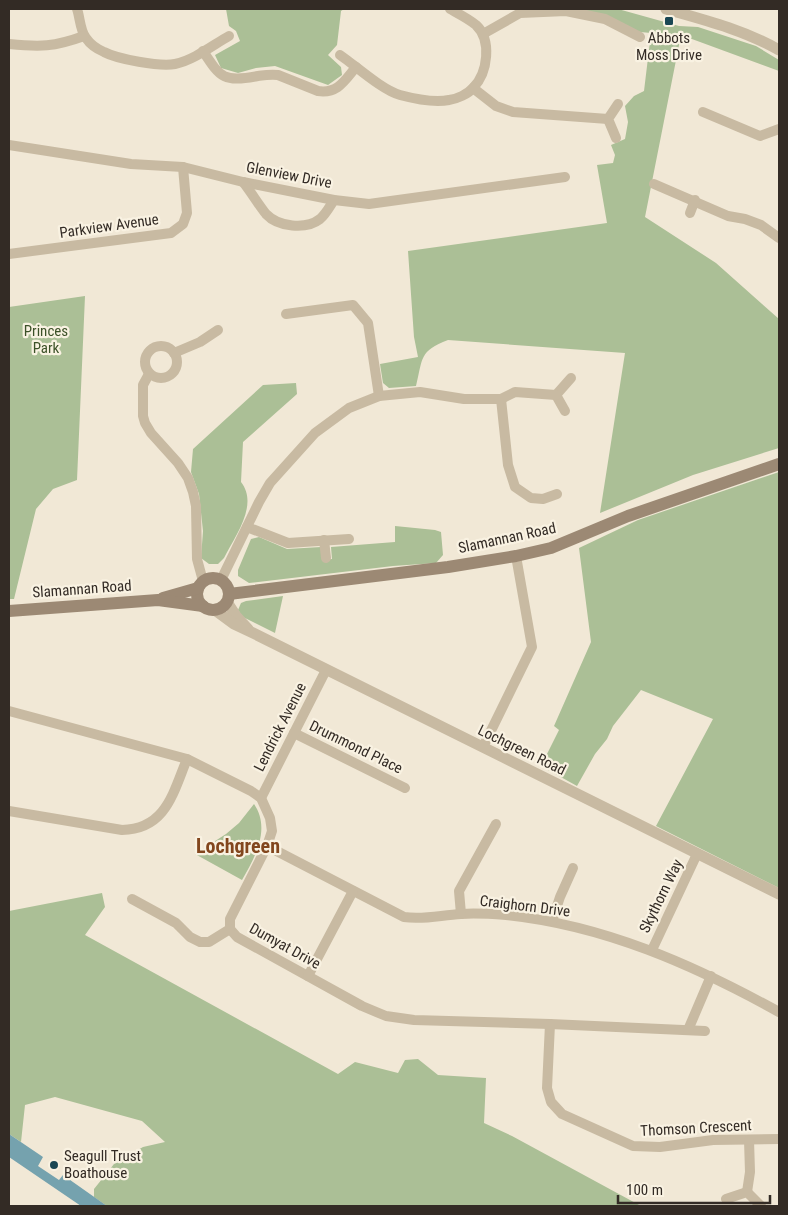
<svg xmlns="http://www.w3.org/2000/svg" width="788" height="1215" font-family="'Roboto Condensed',sans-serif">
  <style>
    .green { fill: #abbf96 }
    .water { fill: #75a2ae }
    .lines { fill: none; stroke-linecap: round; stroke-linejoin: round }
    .minor { stroke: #c8baa2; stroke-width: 10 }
    .tertiary { stroke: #c8baa2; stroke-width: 11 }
    .secondary { stroke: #9c8974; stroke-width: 12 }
    .poi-dot { fill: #1a4754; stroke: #f9f2e2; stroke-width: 2 }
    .labels { text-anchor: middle; stroke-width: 4.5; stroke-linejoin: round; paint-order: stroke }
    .poi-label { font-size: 15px; fill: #332b25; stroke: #f9f2e2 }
    .street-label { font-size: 15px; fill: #332b25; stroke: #f9f2e2 }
    .park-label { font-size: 15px; fill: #3c5128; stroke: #f9f2e2 }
    .district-label { font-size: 20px; font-weight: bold; fill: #82461d; stroke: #f9f2e2 }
  </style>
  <rect width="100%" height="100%" fill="#f1e8d6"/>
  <g class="green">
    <polygon points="226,9 344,9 341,11 337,45 328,55 341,67 342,75 328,85 275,66 256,68 238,73 221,68 215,55 240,41 236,31 229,26"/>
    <path d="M572,9H618L679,26L698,27L756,46L779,60V71L681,35L645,217L716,263L779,319V448L693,475L600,513L625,353L448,340C419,351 423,358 416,386L389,388L383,383L380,364L418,357L414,337L408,251L607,223L597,165L613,163L615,155L611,145L625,139L628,122L625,106L634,96L644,91L651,33L640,32Z"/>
    <polygon points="85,296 77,480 53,489 36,509 14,599 9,599 9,307"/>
    <path d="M296,383L297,394L243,442L241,482C259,505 235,536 224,558L218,564H209L201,558L203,531L199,494L191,472L193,449L263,385Z"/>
    <polygon points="779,472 779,888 656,826 713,719 641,690 613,726 607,739 595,754 577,786 541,766 559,730 554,726 591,642 579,548 638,520"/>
    <polygon points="395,526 435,530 441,532 443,555 436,563 393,566 249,583 238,576 238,570 251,539 259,537 287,549 321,547 322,560 332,559 331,547 395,542"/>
    <polygon points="283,596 275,633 243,617 238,610 241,603 246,601"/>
    <path d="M254,804C271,829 255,857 242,880L195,854L226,834L239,823Z"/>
    <polygon points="102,893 105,907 85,935 338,1074 355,1062 398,1073 405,1060 418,1059 438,1075 486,1078 484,1123 512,1136 641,1206 107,1206 94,1197 94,1189 114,1164 143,1147 165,1142 142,1121 55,1097 25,1105 21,1142 9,1134 9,911"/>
  </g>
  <polygon class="water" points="9,1134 43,1157 38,1166 59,1180 63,1175 107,1206 81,1206 9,1157"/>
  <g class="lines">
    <g class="minor">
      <path d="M77,9C80,17 80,31 86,38C90,44 97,49 104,52C117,59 160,67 175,64C194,60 213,45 229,36"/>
      <polyline points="483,34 520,13 566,11 605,19 640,37"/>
      <path d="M9,44C40,47 54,47 84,36"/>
      <path d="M203,51C221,79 224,82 258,76C265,75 271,74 278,75L318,91C338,94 345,80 356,67"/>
      <path d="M340,55C356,66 382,90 400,95C415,99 434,103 449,100C457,99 468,94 473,88C488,73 492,40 476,25C469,19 459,14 450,9"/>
      <polyline points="473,88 496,106 513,112 608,119"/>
      <polyline points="703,112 760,136 779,129"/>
      <polyline points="616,138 608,119 618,104"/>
      <polyline points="9,145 131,164 183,167 243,182 334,200 369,204 565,177"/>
      <path d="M243,182C251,192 258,204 266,214C278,227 306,230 320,219C326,214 330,206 334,200"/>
      <polyline points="654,184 728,216 745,219 761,225 779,238"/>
      <polyline points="690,213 695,200"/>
      <polyline points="9,254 171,233 183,224 187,213 183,167"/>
      <polyline points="286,314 353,305 368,323 379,396"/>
      <circle cx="161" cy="362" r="16"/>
      <polyline points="174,353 200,342 218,330"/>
      <polyline points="149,374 143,385 143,416 145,423 151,433 178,463 188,478 193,492 196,506 197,559 203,581"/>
      <polyline points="501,399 508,465 515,487 531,498 543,499 557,494"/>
      <polyline points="565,411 556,395 571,378"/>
      <polyline points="247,527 288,543 349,539"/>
      <polyline points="324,540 326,558"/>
      <polyline points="221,580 259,502 270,483 315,433 349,408 379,396 420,392 464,399 501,399 515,392 556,395"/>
      <polyline points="9,711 187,759 251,791 261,798 270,818 272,831 267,846 230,919 230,929 237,937 362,1006 386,1016 414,1020 550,1024 705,1031"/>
      <polyline points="294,733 405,788"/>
      <polyline points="483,747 532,647 516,556"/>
      <polyline points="261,798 326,670"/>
      <path d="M9,811L122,830C166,829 173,793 187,759"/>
      <path d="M267,846L404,917C424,920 441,915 461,914C475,913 492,914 506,915C604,925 694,965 779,1012"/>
      <polyline points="132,899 176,923 190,937 200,942 209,942 230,929"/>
      <polyline points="461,914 459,891 496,824"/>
      <polyline points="552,921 560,897 573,868"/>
      <polyline points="652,950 697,854"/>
      <polyline points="308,976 353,891"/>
      <polyline points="550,1024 547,1088 551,1102 562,1114 633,1146 660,1147 713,1140 779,1139"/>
      <polyline points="688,1030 711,976"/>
      <polyline points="747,1192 750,1172 749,1140"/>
      <polyline points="726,1199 747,1192 761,1206"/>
    </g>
    <g class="tertiary">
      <path d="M666,9C705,20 744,30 779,50"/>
      <polyline points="227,602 236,616 248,629"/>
      <polyline points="215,610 234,624 251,632 779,894"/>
    </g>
    <g class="secondary">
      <circle cx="213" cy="594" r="16"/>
      <polyline points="229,594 448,567 516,556 551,548 628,516 779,464"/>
      <polyline points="163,598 198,588"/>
      <polyline points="9,611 158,600 203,606"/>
    </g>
  </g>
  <g class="poi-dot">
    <rect x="664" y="16" width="10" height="10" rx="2.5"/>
    <circle cx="54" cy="1165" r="5"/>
  </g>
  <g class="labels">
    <g class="poi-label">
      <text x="669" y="43">Abbots<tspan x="669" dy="17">Moss Drive</tspan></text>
      <text x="64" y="1161" text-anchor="start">Seagull Trust<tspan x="64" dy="17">Boathouse</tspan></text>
    </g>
    <g class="street-label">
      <text transform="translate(289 175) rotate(11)" y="5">Glenview Drive</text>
      <text transform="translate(109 226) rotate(-8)" y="5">Parkview Avenue</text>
      <text transform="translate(507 538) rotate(-12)" y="5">Slamannan Road</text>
      <text transform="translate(82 589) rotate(-4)" y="5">Slamannan Road</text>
      <text transform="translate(280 727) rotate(-63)" y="5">Lendrick Avenue</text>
      <text transform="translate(356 747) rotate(26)" y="5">Drummond Place</text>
      <text transform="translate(522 750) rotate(26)" y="5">Lochgreen Road</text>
      <text transform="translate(661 896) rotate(-64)" y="5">Skythorn Way</text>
      <text transform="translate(525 906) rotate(7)" y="5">Craighorn Drive</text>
      <text transform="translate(285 946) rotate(29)" y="5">Dumyat Drive</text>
      <text transform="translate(696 1128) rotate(-3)" y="5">Thomson Crescent</text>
    </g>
    <g class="park-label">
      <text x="46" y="336">Princes<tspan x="46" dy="17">Park</tspan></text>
    </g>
    <g class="district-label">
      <text x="238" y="853">Lochgreen</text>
    </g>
  </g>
  <rect width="788" height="1215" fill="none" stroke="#332b25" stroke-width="20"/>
  <path d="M618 1195v8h152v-8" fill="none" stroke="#332b25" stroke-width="2.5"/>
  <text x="626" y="1195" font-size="15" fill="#332b25" stroke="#f9f2e2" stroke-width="4" paint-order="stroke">100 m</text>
</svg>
